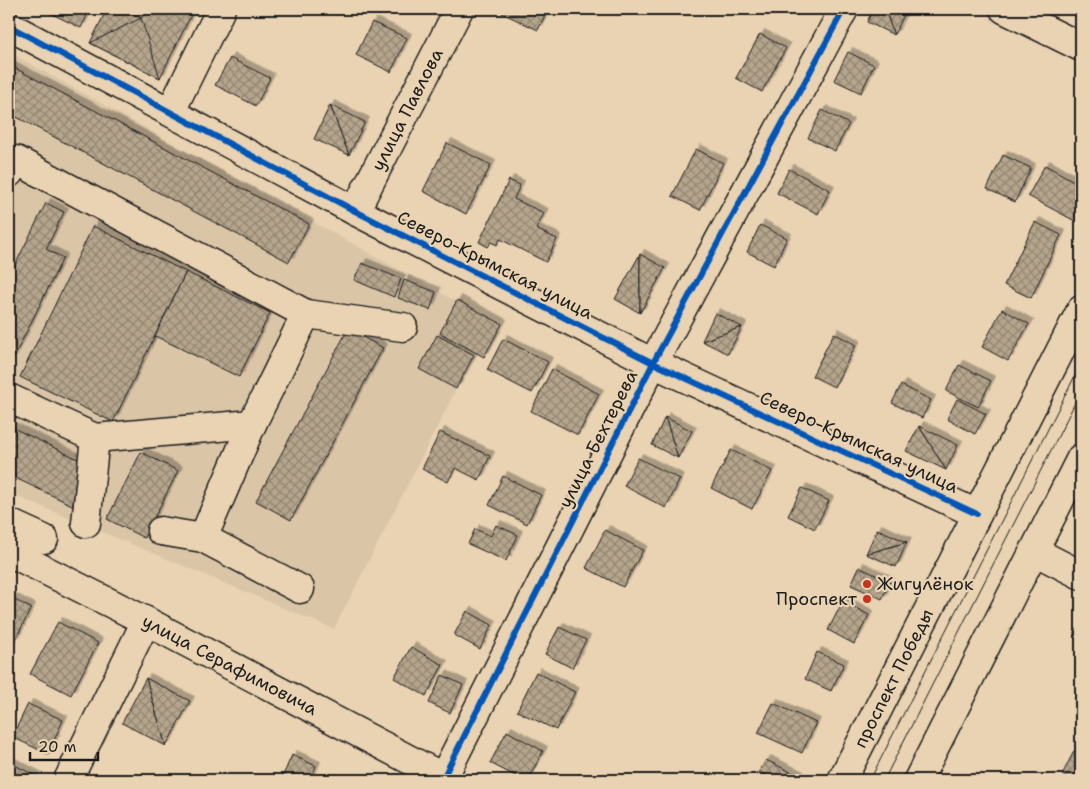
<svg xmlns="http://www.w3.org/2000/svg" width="1090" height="789" font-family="'Shantell Sans',sans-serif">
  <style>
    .built { fill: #dac5a7 }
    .building { fill: url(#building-cross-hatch); stroke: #1c1c1c; filter: url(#shadow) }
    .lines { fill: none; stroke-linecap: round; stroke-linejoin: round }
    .minor-casing { stroke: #1c1c1c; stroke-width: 31 }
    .major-casing { stroke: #1c1c1c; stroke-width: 31 }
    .minor { stroke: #e9d3b2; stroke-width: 28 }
    .major { stroke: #e9d3b2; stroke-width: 28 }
    .tram { stroke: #1c1c1c; stroke-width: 1 }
    .cycleway-casing { stroke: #e9d3b2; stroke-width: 9 }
    .cycleway { stroke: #0057b8; stroke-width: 6 }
    .poi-dot { fill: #c8321e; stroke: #e9d3b2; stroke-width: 2 }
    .labels { text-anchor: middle; stroke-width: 4.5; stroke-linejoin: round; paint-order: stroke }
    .street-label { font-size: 18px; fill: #1c1c1c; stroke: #e9d3b2 }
    .poi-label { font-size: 18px; fill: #1c1c1c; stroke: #e9d3b2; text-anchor: start }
  </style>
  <defs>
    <pattern id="building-cross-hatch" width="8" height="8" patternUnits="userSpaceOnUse" patternTransform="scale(1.25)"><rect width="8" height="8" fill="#b6a58d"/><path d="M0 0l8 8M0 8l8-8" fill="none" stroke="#938672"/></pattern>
    <filter id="shadow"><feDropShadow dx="4.5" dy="-4.5" stdDeviation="0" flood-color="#0004"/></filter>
  </defs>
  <rect width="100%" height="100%" fill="#e9d3b2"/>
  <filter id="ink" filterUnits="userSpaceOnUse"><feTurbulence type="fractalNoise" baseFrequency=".02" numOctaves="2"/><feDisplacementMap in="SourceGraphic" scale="10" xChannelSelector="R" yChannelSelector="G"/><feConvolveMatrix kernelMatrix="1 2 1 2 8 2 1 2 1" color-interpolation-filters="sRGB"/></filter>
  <g filter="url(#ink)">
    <polygon class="built" points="9,52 491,321 334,629 9,493"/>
    <g class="building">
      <polygon points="47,9 90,9 81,28 46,11"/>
      <polygon points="107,9 123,9 141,18 146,9 194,9 160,78 90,43"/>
      <polygon points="504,9 548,9 538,30 502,13"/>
      <polygon points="873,9 885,9 894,35 867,22"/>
      <polygon points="885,9 907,9 894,35"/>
      <polygon points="141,18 160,78 90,43"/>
      <polygon points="372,22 407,38 391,72 356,55"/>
      <polygon points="760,34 786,48 762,92 736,78"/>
      <polygon points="848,52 874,65 861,93 834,80"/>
      <polygon points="230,58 270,78 256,106 215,85"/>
      <polygon points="9,65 309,224 289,262 9,113"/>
      <polygon points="330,105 365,122 349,155"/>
      <polygon points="330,105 349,155 314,139"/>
      <polygon points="822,110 849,124 835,151 808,138"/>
      <polygon points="447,143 491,165 466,214 423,191"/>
      <polygon points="696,149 723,163 700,210 672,196"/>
      <polygon points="1003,155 1031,168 1015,202 987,189"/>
      <polygon points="1045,165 1081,185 1081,213 1077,222 1028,196"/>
      <polygon points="789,169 830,190 818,214 777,193"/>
      <polygon points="509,180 520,185 514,199 544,213 536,229 557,239 546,262 500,239 497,245 491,242 488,247 479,242"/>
      <polygon points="46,203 64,212 46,249 63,258 12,361 9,359 9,277"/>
      <polygon points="1035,222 1061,235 1031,298 1004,285"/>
      <polygon points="760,225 787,238 774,266 747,252"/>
      <polygon points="93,226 186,272 113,422 20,377"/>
      <polygon points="640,254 640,313 615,299"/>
      <polygon points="640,254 665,268 640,313"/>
      <polygon points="362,263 401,279 394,297 354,280"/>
      <polygon points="186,272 270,313 239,377 155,336"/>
      <polygon points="404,280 436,292 430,310 398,298"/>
      <polygon points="457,300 502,324 484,357 440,333"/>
      <polygon points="1002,309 1029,324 1008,361 982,347"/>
      <polygon points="715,313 742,327 702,341"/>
      <polygon points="742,327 728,354 702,341"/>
      <polygon points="348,329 383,348 291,520 256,501"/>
      <polygon points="834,333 856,345 834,387 812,376"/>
      <polygon points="437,335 474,355 456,389 419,369"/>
      <polygon points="503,339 548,362 532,393 487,370"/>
      <polygon points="959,365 991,381 978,407 946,391"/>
      <polygon points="552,369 599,394 578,435 531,411"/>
      <polygon points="901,385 931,400 922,418 892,403"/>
      <polygon points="957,399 986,414 975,434 947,419"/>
      <polygon points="665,417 692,431 678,458"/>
      <polygon points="665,417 678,458 652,445"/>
      <polygon points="9,426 92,466 72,505 9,475"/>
      <polygon points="919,426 958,445 946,470"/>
      <polygon points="919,426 946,470 906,451"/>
      <polygon points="440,432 490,456 479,480 455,468 448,482 422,469"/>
      <polygon points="731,450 772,471 752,509 711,488"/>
      <polygon points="141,452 178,471 144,538 107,519"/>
      <polygon points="638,458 680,479 666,508 624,486"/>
      <polygon points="503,476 541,495 527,524 489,505"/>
      <polygon points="802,488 829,501 815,529 788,516"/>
      <polygon points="496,525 518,535 506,561 468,544 475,529 491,536"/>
      <polygon points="877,529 907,542 866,554"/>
      <polygon points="605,530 643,550 623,587 586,568"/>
      <polygon points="907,542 896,567 866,554"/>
      <polygon points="859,567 890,582 882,599 851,585"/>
      <polygon points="9,597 31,608 15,641 9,638"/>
      <polygon points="843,601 869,615 854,644 828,630"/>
      <polygon points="467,611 492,625 480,649 454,635"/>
      <polygon points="58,622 98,643 71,695 30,674"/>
      <polygon points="559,627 586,640 572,668 545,654"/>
      <polygon points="411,647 443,665 426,696 394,678"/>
      <polygon points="817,652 844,664 831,691 805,679"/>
      <polygon points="536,672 575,692 556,730 517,711"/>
      <polygon points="442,675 463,685 450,713 429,703"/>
      <polygon points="146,678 166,746 122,723"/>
      <polygon points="146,678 190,701 166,746"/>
      <polygon points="773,703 816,723 802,753 758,733"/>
      <polygon points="28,704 63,720 48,754 12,737"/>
      <polygon points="507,731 543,751 528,780 523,780 490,763"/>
      <polygon points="1074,751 1081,754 1081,780 1073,780 1062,775"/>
      <polygon points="292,755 316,766 310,780 281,780"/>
      <polygon points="766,760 799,776 797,780 776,780 759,772"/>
      <polygon points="9,762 36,776 34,780 9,780"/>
    </g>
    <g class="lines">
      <g class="minor-casing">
        <g id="minor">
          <polyline points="1004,9 1081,47"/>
          <polyline points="9,26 355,211 653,363 977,514"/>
          <polyline points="171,111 221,9"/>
          <polyline points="9,173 16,160 306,314 403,327"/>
          <path id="s1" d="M355,211L459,9"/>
          <polyline points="9,398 95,438 252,424 306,314"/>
          <polyline points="9,523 44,539"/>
          <polyline points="86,523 95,438"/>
          <polyline points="161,531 203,538 252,424"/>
          <polyline points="203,538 300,589"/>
          <polyline points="1034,551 1081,575"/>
          <path id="s2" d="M9,552L146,621L448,780"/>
          <polyline points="68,780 146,621"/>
          <polyline points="442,780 653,363 844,9"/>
        </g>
      </g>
      <g class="major-casing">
        <g id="major">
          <path id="s3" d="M842,780L1081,310"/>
          <polyline points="918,780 1081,458"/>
        </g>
      </g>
      <use href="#minor" class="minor"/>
      <use href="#major" class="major"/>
      <g class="tram">
        <polyline points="870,780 1081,364"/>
        <polyline points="884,780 1081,391"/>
      </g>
      <g class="cycleway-casing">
        <g id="cycleway">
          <polyline points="9,26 355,211 653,363 977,514"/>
          <polyline points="442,780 653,363 844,9"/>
        </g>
      </g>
      <use href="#cycleway" class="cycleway"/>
    </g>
  </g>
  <g class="poi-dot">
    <circle cx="867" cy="584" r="5"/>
    <circle cx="867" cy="599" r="5"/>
  </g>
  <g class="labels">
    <g class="street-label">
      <text dy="6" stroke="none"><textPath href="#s1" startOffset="114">улица Павлова</textPath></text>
      <text transform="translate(495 265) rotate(27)" y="6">Северо-Крымская улица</text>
      <text transform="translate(598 439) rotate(-63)" y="6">улица Бехтерева</text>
      <text transform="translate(859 442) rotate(25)" y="6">Северо-Крымская улица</text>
      <text dy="6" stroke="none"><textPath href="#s2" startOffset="248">улица Серафимовича</textPath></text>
      <text dy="6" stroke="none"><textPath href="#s3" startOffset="114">проспект Победы</textPath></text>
    </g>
    <g class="poi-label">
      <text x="877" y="590">Жигулёнок</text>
      <text x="857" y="605" text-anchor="end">Проспект</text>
    </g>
  </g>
  <rect width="1090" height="789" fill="none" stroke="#e9d3b2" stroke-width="30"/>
  <rect x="15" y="15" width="1060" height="759" fill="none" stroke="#1c1c1c" stroke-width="2" filter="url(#ink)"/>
  <path d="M30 752v8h68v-8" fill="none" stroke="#1c1c1c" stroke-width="2.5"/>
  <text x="38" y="752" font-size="15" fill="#1c1c1c" stroke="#e9d3b2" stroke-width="4" paint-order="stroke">20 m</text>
</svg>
